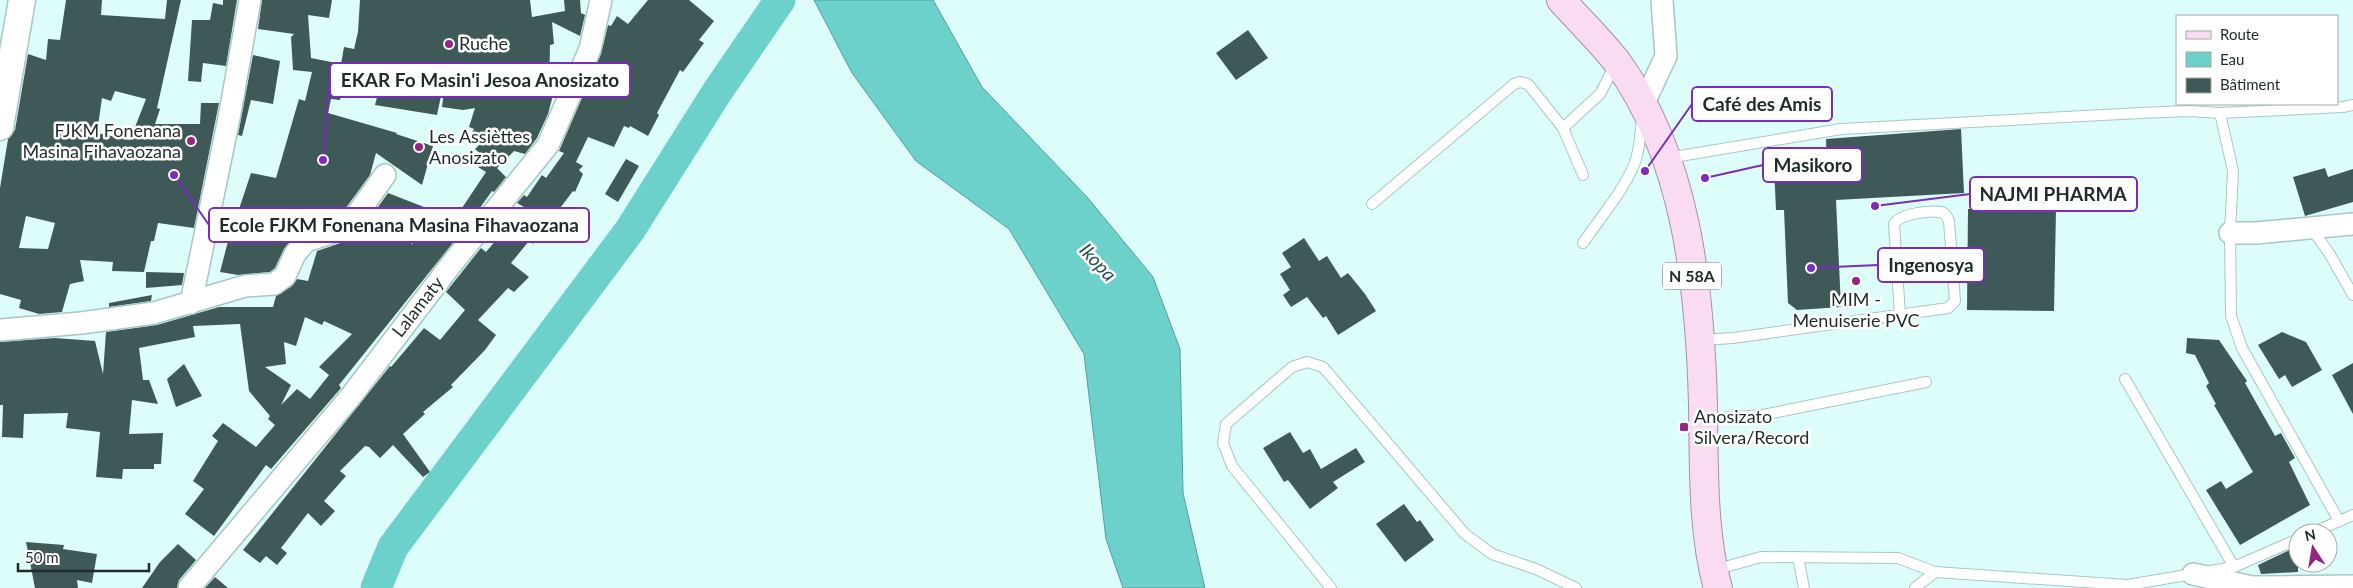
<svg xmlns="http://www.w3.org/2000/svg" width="2353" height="588" font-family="Lato,sans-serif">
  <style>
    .water { fill: #6cd0cb; stroke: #559e9b }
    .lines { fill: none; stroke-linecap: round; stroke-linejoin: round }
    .river { stroke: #6cd0cb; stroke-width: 31 }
    .building { fill: #3e5958; fill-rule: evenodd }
    .service-casing { stroke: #a8c7c4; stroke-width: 12 }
    .minor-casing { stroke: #a8c7c4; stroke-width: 24 }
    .tertiary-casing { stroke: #a8c7c4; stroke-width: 29 }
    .primary-casing { stroke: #aa8fa6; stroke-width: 30 }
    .service { stroke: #fff; stroke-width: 10 }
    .minor { stroke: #fff; stroke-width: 21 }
    .tertiary { stroke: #fff; stroke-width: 26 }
    .primary { stroke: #f9dcf2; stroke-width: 28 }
    .poi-dot { fill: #972584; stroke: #fff; stroke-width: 2 }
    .labels { text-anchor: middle; stroke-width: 5; stroke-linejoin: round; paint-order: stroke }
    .shield { fill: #fff; stroke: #626b6b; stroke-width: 1 }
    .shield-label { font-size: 16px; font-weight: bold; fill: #1f2b2b }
    .poi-label { font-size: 18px; fill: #1f2b2b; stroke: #fff; text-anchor: start }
    .street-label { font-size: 18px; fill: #1f2b2b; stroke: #fff }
    .water-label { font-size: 19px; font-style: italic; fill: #285553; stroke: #fff }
    .leader { fill: none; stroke: #7b2cbf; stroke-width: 2 }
    .callout-dot { fill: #7b2cbf; stroke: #fff; stroke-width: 2 }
    .callout { fill: #fff; stroke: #7b2cbf; stroke-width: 2 }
    .callout-label { font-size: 19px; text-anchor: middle; font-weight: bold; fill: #1f2b2b }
  </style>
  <rect width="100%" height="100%" fill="#ddfdfb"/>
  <polygon class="water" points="814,0 933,0 982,87 1087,197 1153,277 1180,349 1183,493 1205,588 1123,588 1106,539 1084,354 1009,229 916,161 852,73"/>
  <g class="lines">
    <polyline class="river" points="376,588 393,547 630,230 717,92 780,0"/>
  </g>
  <g class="building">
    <path d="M66,0H102L101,15L165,19L167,0H181L157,108L160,109L155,124H200L201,103H219L194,228L158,223L154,241H151L144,272L112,271L113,262L80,260L84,281L70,284L62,312L39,314L19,308L21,300L0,294V188L8,139L15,130L28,54L46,60L48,39L60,40ZM115,91L146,99L130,140L97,133L102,98L111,101ZM26,216L55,223L48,249L19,248Z"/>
    <polygon points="223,0 237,0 226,66 203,63 201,82 188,81 192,20 210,20 213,3 223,5"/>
    <polygon points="262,0 332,0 329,18 308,15 311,58 341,64 344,47 354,49 358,32 360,0 530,0 532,17 565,11 564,0 580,0 581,13 585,15 580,36 552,22 554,44 550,45 549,94 553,95 548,114 537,138 525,154 514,151 497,168 506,177 494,192 492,191 472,219 460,211 486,172 478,167 484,157 475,149 487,137 472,133 474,129 469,127 475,108 463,110 442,107 447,68 350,68 349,75 338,74 338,78 344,79 340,100 331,99 328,113 397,133 396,134 433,146 422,185 376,153 370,175 340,216 297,233 284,249 275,268 270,272 238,275 220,272 227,245 251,173 276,178 299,99 305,101 312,72 293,70 291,37 294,34 258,29"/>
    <polygon points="648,0 689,0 714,21 699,40 704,43 683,72 680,70 657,113 659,115 648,136 630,126 629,128 624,126 614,147 588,137 576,162 583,166 579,170 583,174 575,192 573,191 533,244 529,241 511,263 529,277 514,292 508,288 478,320 496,335 485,350 451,385 453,387 423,412 425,414 403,434 430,472 423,477 393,445 380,458 369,447 365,446 340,471 346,476 324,501 335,511 321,526 308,513 281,548 287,553 277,565 266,556 260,563 243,550 390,366 391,367 424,328 440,340 465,310 446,292 481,248 486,252 524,207 517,203 524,195 527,197 542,175 546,178 564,153 559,151 601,54 608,25 611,26 617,16 628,24"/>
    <polygon points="1248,30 1268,58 1236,80 1216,53"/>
    <polygon points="253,55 280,61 273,104 251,100 242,136 238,135"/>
    <polygon points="380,85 441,96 437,115 375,105"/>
    <polygon points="1961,129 1964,193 1836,200 1841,307 1797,310 1788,303 1784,210 1776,210 1774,167 1827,164 1826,139"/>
    <polygon points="626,159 639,166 618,202 605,194"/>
    <polygon points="2325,168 2328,177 2353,169 2353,202 2305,216 2293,177"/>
    <path d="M388,193L424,207L411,245L439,213L468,224L339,385L341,388L271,469L266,465L214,536L185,514L204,489L193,481L218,441L212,436L223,423L256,447L275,425L268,419L270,416L249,391L240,324L193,326L195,337L139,348L143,380H149L158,404L132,400L129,434L163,433L161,464H154V469H123L122,479L96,477L100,432L66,428L68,413L24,414L23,438L2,437L3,405H0V342L55,338L95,341L103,374L106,332L157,325L219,307H273L276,296L292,286L297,279L308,281L317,251L352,239L358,235ZM305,317L322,325L324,321L352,334L319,367L329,375L310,399L297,389L281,405L291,385L265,367L286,364L284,342L296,346Z"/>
    <polygon points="1968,209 2056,210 2054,311 1967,310"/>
    <polygon points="1304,238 1319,261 1327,256 1341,278 1348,273 1365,294 1376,311 1338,335 1326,316 1323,318 1307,297 1291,307 1283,295 1290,290 1280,274 1291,267 1282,253"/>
    <polygon points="146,272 184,273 182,285 146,288"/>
    <polygon points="152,295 151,301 109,307 109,303"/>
    <polygon points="2282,332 2306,342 2322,370 2292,387 2285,375 2279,379 2258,345"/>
    <polygon points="2187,338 2219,340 2247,381 2245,383 2275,436 2281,433 2295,458 2289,462 2310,505 2240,545 2206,490 2221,481 2226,489 2253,472 2214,405 2216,404 2206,386 2209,383 2195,355 2186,353"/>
    <polygon points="2353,363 2353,414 2332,375"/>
    <polygon points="184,364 202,396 176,407 167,379"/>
    <polygon points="1290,432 1303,453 1310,449 1321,469 1356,448 1365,462 1333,482 1338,488 1310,509 1288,480 1284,482 1263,448"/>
    <polygon points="1404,504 1417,522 1420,520 1434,540 1405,562 1376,524"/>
    <polygon points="26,542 64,545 63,549 97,554 92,583 77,580 78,588 35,588"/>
    <polygon points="178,544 196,560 179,580 177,588 142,588 160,562"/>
    <polygon points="2298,546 2298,572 2261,574 2258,565"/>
    <polygon points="215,577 228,588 205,588"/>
  </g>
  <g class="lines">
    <g class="service-casing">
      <g id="service">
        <polyline points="2220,113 2233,171 2230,233 2231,316 2242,348 2339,521"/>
        <polyline points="1563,128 1600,94 1615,65"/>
        <polyline points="1668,158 1841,129 2140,113 2189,111 2220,113 2343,107 2353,105"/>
        <polyline points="1372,204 1514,84 1520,82 1528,84 1563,128 1583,175"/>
        <polyline points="2311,228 2329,253 2353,295"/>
        <path d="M1583,243C1600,218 1622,193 1634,165C1640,151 1640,135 1642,120"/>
        <path d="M1702,340L1733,338L1948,308L1955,301L1949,221C1947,217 1946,213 1941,212C1929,210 1900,214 1894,224L1900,315"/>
        <polyline points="2125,379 2234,567"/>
        <polyline points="1704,419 1763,415 1926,382"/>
        <polyline points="2312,533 2353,515"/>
        <polyline points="1798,557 1804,588"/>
        <polyline points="1714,570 1761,557 1898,558 1935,572 2128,585 2234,567 2298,539"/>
        <polyline points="1331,588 1232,466 1223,443 1226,424 1292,367 1307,362 1323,367 1465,534 1492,554 1536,569 1576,588"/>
        <polyline points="1915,588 1935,572"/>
      </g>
    </g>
    <g class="minor-casing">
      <g id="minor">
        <polyline points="1643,105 1666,56 1662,0"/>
        <polyline points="2230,233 2256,233 2353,224"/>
        <polyline points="191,303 229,118 250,0"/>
        <polyline points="0,330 81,323 154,313 245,286 274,284 285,276 295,254 306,241 348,227 385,175"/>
        <polyline points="2193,574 2252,587 2353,586"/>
        <polyline points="189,588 351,396 450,266 548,145 590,49 601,0"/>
      </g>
    </g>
    <g class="tertiary-casing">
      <polyline id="tertiary" points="0,127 22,0"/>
    </g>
    <g class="primary-casing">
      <path id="primary" d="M1561,0C1579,20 1600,40 1617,62C1687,158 1700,289 1703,404C1704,463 1702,532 1718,588"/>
    </g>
    <use href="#service" class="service"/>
    <use href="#minor" class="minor"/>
    <use href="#tertiary" class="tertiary"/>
    <use href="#primary" class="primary"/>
  </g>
  <g class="poi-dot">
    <circle cx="449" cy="44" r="5"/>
    <circle cx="191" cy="141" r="5"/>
    <circle cx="419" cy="147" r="5"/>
    <circle cx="1856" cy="281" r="5"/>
    <rect x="1679" y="422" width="10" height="10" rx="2.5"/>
  </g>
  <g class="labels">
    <rect class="shield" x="1663" y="262.5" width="58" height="27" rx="4"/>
    <g class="shield-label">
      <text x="1692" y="282">N 58A</text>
    </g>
    <g class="poi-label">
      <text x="459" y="50">Ruche</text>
      <text x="181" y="137" text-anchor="end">FJKM Fonenana<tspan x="181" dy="21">Masina Fihavaozana</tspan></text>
      <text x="429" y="143">Les Assièttes<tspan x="429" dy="21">Anosizato</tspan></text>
      <text x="1856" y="306" text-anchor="middle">MIM -<tspan x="1856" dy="21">Menuiserie PVC</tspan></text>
      <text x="1694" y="423">Anosizato<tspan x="1694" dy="21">Silvera/Record</tspan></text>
    </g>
    <g class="street-label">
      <text transform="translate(418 307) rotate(-52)" y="6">Lalamaty</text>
    </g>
    <g class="water-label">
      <text transform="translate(1098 262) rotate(47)" y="7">Ikopa</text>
    </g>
  </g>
  <path class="leader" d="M323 160L330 80M1645 171L1692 104M1705 178L1763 165M1875 206L1970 194M174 175L209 225M1811 268L1878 265"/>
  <g class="callout-dot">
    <circle cx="323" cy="160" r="5"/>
    <circle cx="1645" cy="171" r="5"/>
    <circle cx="1705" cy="178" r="5"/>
    <circle cx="1875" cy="206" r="5"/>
    <circle cx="174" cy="175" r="5"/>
    <circle cx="1811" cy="268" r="5"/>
  </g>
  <g class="callout">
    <rect x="330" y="63" width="300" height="34" rx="5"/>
    <rect x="1692" y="87" width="140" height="34" rx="5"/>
    <rect x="1763" y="148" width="99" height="34" rx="5"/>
    <rect x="1970" y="177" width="167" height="34" rx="5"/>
    <rect x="209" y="208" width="380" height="34" rx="5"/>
    <rect x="1878" y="248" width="106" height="34" rx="5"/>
  </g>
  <g class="callout-label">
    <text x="480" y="87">EKAR Fo Masin'i Jesoa Anosizato</text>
    <text x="1762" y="111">Café des Amis</text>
    <text x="1813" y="172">Masikoro</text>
    <text x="2053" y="201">NAJMI PHARMA</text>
    <text x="399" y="232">Ecole FJKM Fonenana Masina Fihavaozana</text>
    <text x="1931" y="272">Ingenosya</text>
  </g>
  <rect x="2176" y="15" width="162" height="90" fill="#ffffff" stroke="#a5aaaa"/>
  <rect x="2186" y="31" width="25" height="8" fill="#f9dcf2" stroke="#a5aaaa"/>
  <text x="2220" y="40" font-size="15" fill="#1f2b2b">Route</text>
  <rect x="2186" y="52" width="25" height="15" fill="#6cd0cb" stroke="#a5aaaa"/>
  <text x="2220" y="65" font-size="15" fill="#1f2b2b">Eau</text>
  <rect x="2186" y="78" width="25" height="15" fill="#3e5958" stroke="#a5aaaa"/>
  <text x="2220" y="90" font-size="15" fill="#1f2b2b">Bâtiment</text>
  <g transform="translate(2313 548) rotate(348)"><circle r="24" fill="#ffffff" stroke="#a5aaaa"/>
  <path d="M0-4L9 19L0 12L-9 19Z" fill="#972584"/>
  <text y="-8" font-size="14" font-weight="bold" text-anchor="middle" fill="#1f2b2b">N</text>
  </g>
  <path d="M18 563v8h131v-8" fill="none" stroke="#1f2b2b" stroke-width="2.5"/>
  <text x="25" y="563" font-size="15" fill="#1f2b2b" stroke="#ffffff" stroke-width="4" paint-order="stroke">50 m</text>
</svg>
